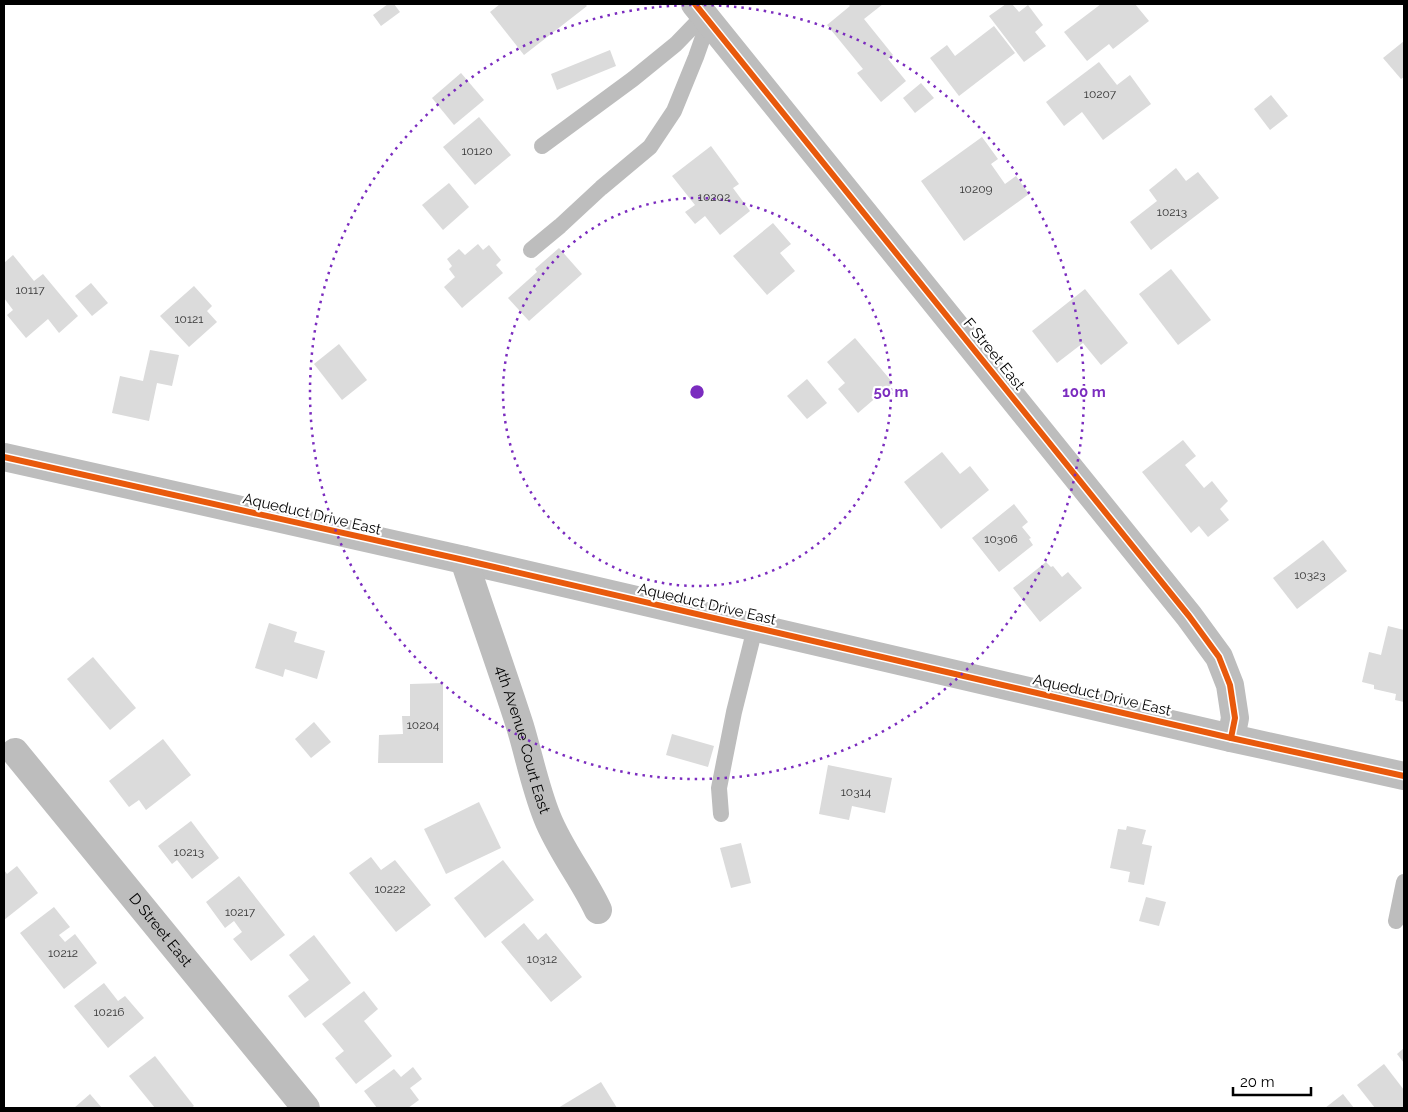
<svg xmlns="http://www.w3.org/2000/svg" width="1408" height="1112" font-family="Raleway,sans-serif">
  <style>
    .building { fill: #dbdbdb }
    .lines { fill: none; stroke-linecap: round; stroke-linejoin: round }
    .lane { stroke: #bdbdbd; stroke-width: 16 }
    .street { stroke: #bdbdbd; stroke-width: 28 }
    .cycleway-casing { stroke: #fff; stroke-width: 9 }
    .cycleway { stroke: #e8590c; stroke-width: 6 }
    .ring { fill: none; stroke: #7b2cbf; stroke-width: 2.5; stroke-dasharray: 2.5 5 }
    .labels { text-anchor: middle; stroke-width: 4.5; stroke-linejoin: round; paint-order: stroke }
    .number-label { font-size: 12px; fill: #373737 }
    .street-label { font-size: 15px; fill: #000; stroke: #fff }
    .centre { fill: #7b2cbf; stroke: #fff; stroke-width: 2.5 }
    .ring-label { font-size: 15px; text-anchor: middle; font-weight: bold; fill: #7b2cbf; stroke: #fff; stroke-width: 4.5; stroke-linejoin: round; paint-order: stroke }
  </style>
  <rect width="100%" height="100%" fill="#fff"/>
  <g class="building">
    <polygon points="388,4 394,4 400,12 381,26 373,15"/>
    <polygon points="500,4 585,4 587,6 524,55 490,12"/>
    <polygon points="848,4 883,4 864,19 893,55 888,59 906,81 881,102 857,73 863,69 827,25 850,6"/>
    <polygon points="1006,4 1012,4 1019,12 1028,5 1043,25 1035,32 1046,46 1024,62 989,16"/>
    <polygon points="1101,4 1135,4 1149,21 1113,49 1109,44 1087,61 1064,32"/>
    <polygon points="994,26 1015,53 959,96 930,58 947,45 955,56"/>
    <polygon points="1404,41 1404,77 1401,79 1383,58"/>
    <polygon points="610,50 616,66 557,90 551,74"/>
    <polygon points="1099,62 1117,85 1130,75 1151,104 1103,140 1082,112 1064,126 1046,102"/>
    <polygon points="461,73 484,100 454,125 432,98"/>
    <polygon points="921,83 934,98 915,113 903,98"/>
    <polygon points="1271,95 1288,116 1270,130 1254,109"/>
    <polygon points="479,117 511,155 475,185 443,147"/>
    <polygon points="982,137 998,159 991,164 1005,184 1016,176 1029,194 964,241 921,181"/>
    <polygon points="711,146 739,184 733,188 750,211 720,235 705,216 695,224 685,212 695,205 672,176"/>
    <polygon points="1176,168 1186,181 1198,172 1219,198 1151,250 1130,222 1157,201 1149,190"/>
    <polygon points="449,183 469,207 443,230 422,205"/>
    <polygon points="773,223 791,244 780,253 795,271 767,295 733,256"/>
    <polygon points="478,244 483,250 489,245 501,260 496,265 503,273 462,308 444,287 455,277 449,269 452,266 447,259 459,249 465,255"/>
    <polygon points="559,248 582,274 529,321 508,298 537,272 535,269"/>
    <polygon points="13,255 34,281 43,274 78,316 59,333 48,319 26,338 7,315 13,310 4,298 4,263"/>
    <polygon points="1171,269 1211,320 1178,345 1139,294"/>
    <polygon points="91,283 108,303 92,316 75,296"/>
    <polygon points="194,286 212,306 207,311 217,322 189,347 160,316"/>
    <polygon points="1085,289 1128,343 1101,365 1083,343 1057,363 1032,331"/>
    <polygon points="855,338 893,383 858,413 838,389 845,383 827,362"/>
    <polygon points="339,344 367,380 342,400 314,364"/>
    <polygon points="150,350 179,355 172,386 157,383 149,421 112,413 120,376 143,381"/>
    <polygon points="807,379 827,403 807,419 787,396"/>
    <polygon points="1183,440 1196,456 1185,465 1204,488 1212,481 1228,501 1220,509 1229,520 1208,537 1199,526 1191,533 1142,472"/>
    <polygon points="942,452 960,474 970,466 989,490 941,529 904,482"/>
    <polygon points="1014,504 1028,522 1022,527 1031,538 1029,539 1033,545 999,572 972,538"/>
    <polygon points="1323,540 1347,571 1297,609 1273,578"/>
    <polygon points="1046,562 1051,567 1053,566 1062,577 1068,572 1082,588 1040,622 1013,588"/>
    <polygon points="269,623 297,632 294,642 325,651 317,679 285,669 283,677 255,668"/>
    <polygon points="1388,626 1404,630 1404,702 1395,700 1396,694 1374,689 1374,685 1362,682 1369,652 1381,655"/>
    <polygon points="93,657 136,708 110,730 67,679"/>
    <polygon points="443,683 443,763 378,763 379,735 403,734 402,716 410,716 410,684"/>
    <polygon points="314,722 331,742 311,758 295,739"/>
    <polygon points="672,734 714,746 708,767 666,755"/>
    <polygon points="163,739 191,775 146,810 139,800 129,807 109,781"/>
    <polygon points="828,765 892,778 885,813 852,806 849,820 819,814"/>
    <polygon points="479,802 501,848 446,874 424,829"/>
    <polygon points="191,821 219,858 192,879 177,860 172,864 158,846"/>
    <polygon points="1127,826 1146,830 1142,844 1152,846 1144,885 1128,882 1130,872 1110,868 1118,829 1126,830"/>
    <polygon points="741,843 751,883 731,888 720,848"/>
    <polygon points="371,857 381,870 395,860 431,905 396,932 349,873"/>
    <polygon points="503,860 534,900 485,938 454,898"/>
    <polygon points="17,866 38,893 4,920 4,870 7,874"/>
    <polygon points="239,876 285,935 251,961 233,939 242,932 234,921 225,928 206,902"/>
    <polygon points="1146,897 1166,902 1159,926 1139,921"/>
    <polygon points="54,907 70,927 59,935 65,942 75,934 97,963 64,989 20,933"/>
    <polygon points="524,923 538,940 546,933 582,977 551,1002 501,942"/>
    <polygon points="314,935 351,983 305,1018 288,996 309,980 289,955"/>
    <polygon points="104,983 118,1001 125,996 144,1018 108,1048 74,1006"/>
    <polygon points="364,991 378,1009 364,1021 392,1056 356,1084 335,1058 344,1051 322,1024"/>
    <polygon points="1404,1048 1404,1063 1397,1054"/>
    <polygon points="155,1056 194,1106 191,1108 155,1108 129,1076"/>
    <polygon points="1384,1064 1404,1090 1404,1108 1375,1108 1357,1085"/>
    <polygon points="413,1067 422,1079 410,1088 419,1100 408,1108 377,1108 364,1091 394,1069 401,1077"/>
    <polygon points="601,1082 617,1108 558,1108"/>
    <polygon points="90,1094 102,1108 74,1108"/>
    <polygon points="1343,1094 1354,1108 1325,1108"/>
  </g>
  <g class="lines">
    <g class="lane">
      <polyline points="542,146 633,79 676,44 704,15"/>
      <polyline points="531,250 560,226 601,188 650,147 674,111 696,57 709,20"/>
      <polyline points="721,814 719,788 734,712 755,628"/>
      <polyline points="1396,921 1404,882"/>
    </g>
    <g class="street">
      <polyline points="695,4 1189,616 1219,657 1230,685 1235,718 1231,738"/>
      <polyline points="4,457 464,560 1231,738 1404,776"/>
      <path id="s1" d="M464,560C482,615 502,670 520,726C529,756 535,787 547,817C560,850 583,878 598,910"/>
      <path id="s2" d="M15,752L306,1108"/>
    </g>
    <g class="cycleway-casing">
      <g id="cycleway">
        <polyline points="695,4 1189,616 1219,657 1230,685 1235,718 1231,738"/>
        <polyline points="4,457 464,560 1231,738 1404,776"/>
      </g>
    </g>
    <use href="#cycleway" class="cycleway"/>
  </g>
  <g class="ring">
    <circle cx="697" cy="392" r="194"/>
    <circle cx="697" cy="392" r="387"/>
  </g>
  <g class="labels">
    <g class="number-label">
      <text x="1100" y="98">10207</text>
      <text x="477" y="155">10120</text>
      <text x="976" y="193">10209</text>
      <text x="714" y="201">10202</text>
      <text x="1172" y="216">10213</text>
      <text x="30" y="294">10117</text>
      <text x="189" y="323">10121</text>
      <text x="1001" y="543">10306</text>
      <text x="1310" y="579">10323</text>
      <text x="423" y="729">10204</text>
      <text x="856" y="796">10314</text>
      <text x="189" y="856">10213</text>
      <text x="390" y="893">10222</text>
      <text x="240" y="916">10217</text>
      <text x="63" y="957">10212</text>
      <text x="542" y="963">10312</text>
      <text x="109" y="1016">10216</text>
    </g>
    <g class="street-label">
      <text transform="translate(994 354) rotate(51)" y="5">F Street East</text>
      <text transform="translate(312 514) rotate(13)" y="5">Aqueduct Drive East</text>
      <text transform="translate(707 604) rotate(13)" y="5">Aqueduct Drive East</text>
      <text transform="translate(1102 695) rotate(13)" y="5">Aqueduct Drive East</text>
      <text dy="5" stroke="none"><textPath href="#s1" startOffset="189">4th Avenue Court East</textPath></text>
      <text dy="5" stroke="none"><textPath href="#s2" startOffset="230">D Street East</textPath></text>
    </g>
  </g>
  <circle cx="697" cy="392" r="8" class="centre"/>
  <g class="ring-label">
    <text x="891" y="397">50 m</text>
    <text x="1084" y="397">100 m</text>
  </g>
  <rect width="1408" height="1112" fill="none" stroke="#000000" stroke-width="10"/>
  <path d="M1233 1087v8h78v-8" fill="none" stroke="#000000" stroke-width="2.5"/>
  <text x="1240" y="1087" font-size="15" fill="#000000" stroke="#ffffff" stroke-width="4" paint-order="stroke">20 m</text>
</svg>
